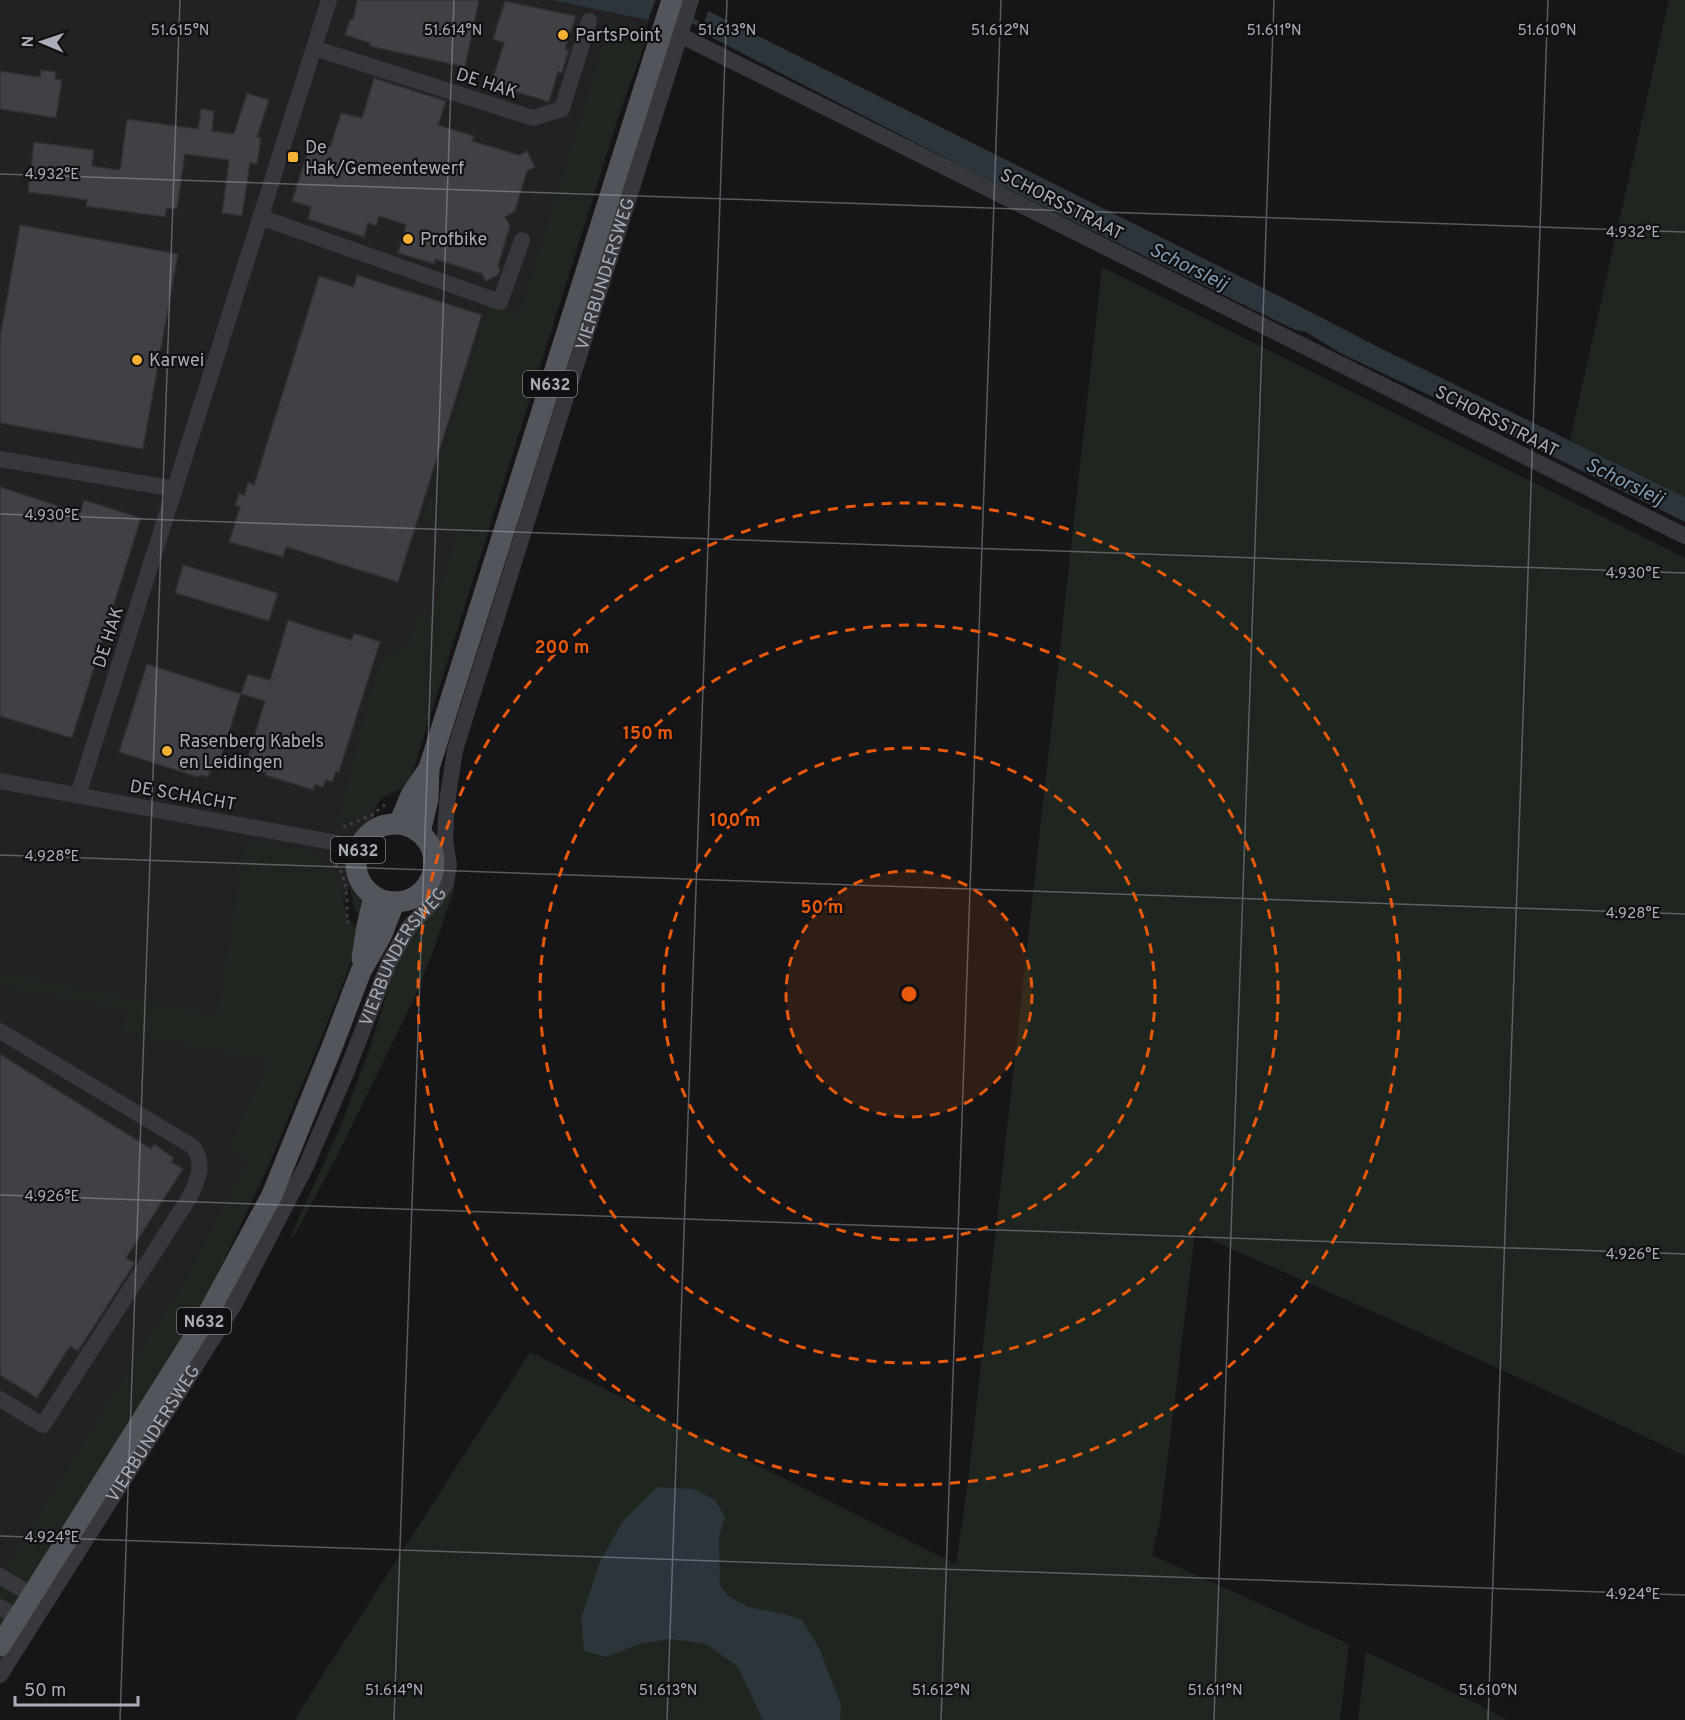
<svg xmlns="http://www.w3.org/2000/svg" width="1685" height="1720" font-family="Overpass,sans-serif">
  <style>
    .built { fill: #222225 }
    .green { fill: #1e261f }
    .water { fill: #2c353c }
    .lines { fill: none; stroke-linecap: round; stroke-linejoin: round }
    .stream { stroke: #2c353c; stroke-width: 5 }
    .building { fill: #404145; stroke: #303034; stroke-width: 1.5 }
    .path { stroke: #3d3f44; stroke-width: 3; stroke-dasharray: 3 4.5; stroke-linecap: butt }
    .minor { stroke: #37383d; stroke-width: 16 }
    .major { stroke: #53555c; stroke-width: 21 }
    .ticks { fill: none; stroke: #a8adb8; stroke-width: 1.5; stroke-opacity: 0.45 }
    .ring { fill: none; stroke: #e8590c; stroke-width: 3; stroke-dasharray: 10 8 }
    .poi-dot { fill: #f2b134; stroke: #111113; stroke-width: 2 }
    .labels { text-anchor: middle; stroke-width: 4.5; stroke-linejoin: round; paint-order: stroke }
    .shield { fill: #111113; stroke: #7b7e86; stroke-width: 1.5 }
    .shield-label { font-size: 16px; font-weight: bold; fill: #a8adb8 }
    .poi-label { font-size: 18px; fill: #a8adb8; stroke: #111113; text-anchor: start }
    .street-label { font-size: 18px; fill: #a8adb8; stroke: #111113 }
    .water-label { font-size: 20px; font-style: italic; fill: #7f9bb3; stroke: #111113 }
    .ticks-label { font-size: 15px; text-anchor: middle; fill: #a8adb8; stroke: #111113; stroke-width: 4.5; stroke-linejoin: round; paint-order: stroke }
    .centre { fill: #e8590c; stroke: #111113; stroke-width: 3 }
    .ring-label { font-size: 18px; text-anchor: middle; font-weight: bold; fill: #e8590c; stroke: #111113; stroke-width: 4.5; stroke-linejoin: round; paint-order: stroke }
  </style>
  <rect width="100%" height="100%" fill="#161618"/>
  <polygon class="built" points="0,0 656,0 346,896 287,1043 250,1161 185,1294 0,1586"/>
  <g class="green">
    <polygon points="1669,0 1685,0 1685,497 1570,440"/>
    <path d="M610,21L650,30L620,112L407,790C389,787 379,804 365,813C356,818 347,822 337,825L365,711L383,657L409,646L416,614L431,618L458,530L422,521L488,306L519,315Z"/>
    <path d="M1102,267L1685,558V1456C1523,1378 1359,1305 1195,1233L1160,1521L1152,1555L1349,1644L1340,1720H294L530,1352L956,1564L968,1482Z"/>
    <path d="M245,840C262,843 295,845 310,851C314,853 318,857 322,860C354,885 332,911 361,931L345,978L312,1061L268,1167L218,1273L182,1342L0,1629V1577L142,1347L178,1293L247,1160L228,1149L268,1061L121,1033L126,1010L0,986V972L217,1015Z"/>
    <path d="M332,855C357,860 354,876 368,893L361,918C346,905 358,876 332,855Z"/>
    <polygon points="455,880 453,893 432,954 415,997 336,1158 294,1236 290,1238 341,1125 368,1053 393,975 408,940 447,896"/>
    <polygon points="1366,1652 1482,1706 1507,1720 1358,1720"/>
  </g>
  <g class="water">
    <polygon points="552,0 655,0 648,20"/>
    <polygon points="708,11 1293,303 1380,348 1685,497 1685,522 1429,395 1342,354 1306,332 1295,330 963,167 701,32"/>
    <polygon points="657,1487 694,1489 715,1500 725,1517 719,1537 720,1585 728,1596 748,1607 784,1614 802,1620 819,1648 841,1704 840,1720 763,1720 738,1667 706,1644 670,1639 639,1644 606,1657 584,1651 581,1618 600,1562 623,1521"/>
  </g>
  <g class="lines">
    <polyline class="stream" points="693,21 707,28"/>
  </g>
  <g class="building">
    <polygon points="357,0 479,0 465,67 369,46 370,43 345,35 350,19 353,20"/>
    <polygon points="505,1 576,16 565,49 569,50 562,73 558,72 549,102 491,84 504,43 493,39"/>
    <polygon points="41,70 56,72 55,79 62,80 56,118 0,109 0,71 40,77"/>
    <polygon points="374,78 446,101 438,125 474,136 472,141 519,155 527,151 535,167 527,171 515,211 505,217 510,226 498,266 500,270 498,275 486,281 482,274 435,259 434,264 398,253 406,225 379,216 376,226 368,223 364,237 308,219 311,207 292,201 311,141 330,147 341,113 362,118"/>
    <polygon points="247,93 269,100 257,137 261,138 257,164 250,163 242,216 222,213 229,160 185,154 177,209 167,208 165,217 86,206 87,200 28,192 34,142 94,150 92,166 120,170 127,119 198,129 201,109 214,111 212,131 234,134"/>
    <polygon points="20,225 178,254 143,449 0,423 0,337"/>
    <polygon points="357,275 482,315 398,582 286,547 283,557 229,542 240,507 235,505 239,493 244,495 248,482 254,485 319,276 354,287"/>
    <polygon points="0,487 80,513 84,500 141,518 72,738 0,716"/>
    <polygon points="183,565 278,593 269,621 175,593"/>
    <polygon points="288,620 351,640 354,633 380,642 339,772 336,771 332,782 326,780 323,787 315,784 313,790 265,775 266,773 245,766 265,701 241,694 248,674 270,680"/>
    <polygon points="147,664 241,694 218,767 210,771 208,777 202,775 198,777 119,752"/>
    <polygon points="0,1054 151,1149 154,1144 174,1158 171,1162 183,1169 126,1258 135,1263 78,1351 70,1346 37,1398 0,1375"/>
  </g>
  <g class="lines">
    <g class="path">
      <polyline points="343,827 372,815 387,803"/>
      <path d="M330,859C349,874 347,899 347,922H349"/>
    </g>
    <g class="minor">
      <polyline points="680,35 1685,536"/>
      <polyline points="314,48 533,118 562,109 589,21"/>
      <polyline points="260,217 500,302 522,240"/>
      <polyline points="0,459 175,489"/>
      <polyline points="0,781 359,847"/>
      <polyline points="78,795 329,0"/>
      <path d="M0,1031L192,1146C206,1162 198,1181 189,1198L43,1425L0,1399"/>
      <polyline points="0,1576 32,1595"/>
      <polyline points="0,1607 18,1618"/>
      <path id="s1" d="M0,1675L234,1305L306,1166L346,1073L389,963L409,927L436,899L446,883L449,865L445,839L447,802L455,750L691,0"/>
    </g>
    <g class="major">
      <circle cx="395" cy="863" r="39"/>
      <polyline points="399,824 411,795 429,768 672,0"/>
      <polyline points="420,832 428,799 429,769"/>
      <polyline points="362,958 367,926 374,897"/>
      <polyline points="0,1646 203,1323 272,1195 332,1047 361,971 382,934 394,903"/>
    </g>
  </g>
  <path class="ticks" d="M0,174L1685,232M0,514L1685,573M0,855L1685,914M0,1195L1685,1254M0,1536L1685,1595M120,1720L180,0M394,1720L454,0M667,1720L727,0M941,1720L1001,0M1214,1720L1274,0M1488,1720L1548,0"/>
  <circle cx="909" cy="994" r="123" fill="#e8590c" fill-opacity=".12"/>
  <g class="ring">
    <circle cx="909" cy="994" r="123"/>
    <circle cx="909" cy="994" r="246"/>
    <circle cx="909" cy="994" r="369"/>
    <circle cx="909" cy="994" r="491"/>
  </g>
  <g class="poi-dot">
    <circle cx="563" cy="35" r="6"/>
    <rect x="287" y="151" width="12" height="12" rx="3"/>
    <circle cx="408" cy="239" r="6"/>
    <circle cx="137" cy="360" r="6"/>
    <circle cx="167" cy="751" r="6"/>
  </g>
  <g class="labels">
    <g class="shield">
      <rect x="523" y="371" width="54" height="26" rx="4.5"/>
      <rect x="331" y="837" width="54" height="26" rx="4.5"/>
      <rect x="177" y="1308" width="54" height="26" rx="4.5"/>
    </g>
    <g class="shield-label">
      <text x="550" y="390">N632</text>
      <text x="358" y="856">N632</text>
      <text x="204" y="1327">N632</text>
    </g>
    <g class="poi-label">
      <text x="575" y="41">PartsPoint</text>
      <text x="305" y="153">De<tspan x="305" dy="21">Hak/Gemeentewerf</tspan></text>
      <text x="420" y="245">Profbike</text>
      <text x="149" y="366">Karwei</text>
      <text x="179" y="747">Rasenberg Kabels<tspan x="179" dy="21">en Leidingen</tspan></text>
    </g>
    <g class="street-label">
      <text transform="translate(487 83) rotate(18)" y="6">DE HAK</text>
      <text transform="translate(1062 204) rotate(27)" y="6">SCHORSSTRAAT</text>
      <text dy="6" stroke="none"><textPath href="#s1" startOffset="1546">VIERBUNDERSWEG</textPath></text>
      <text transform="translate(1497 421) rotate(27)" y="6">SCHORSSTRAAT</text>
      <text transform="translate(108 637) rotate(-72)" y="6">DE HAK</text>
      <text transform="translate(183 795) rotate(10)" y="6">DE SCHACHT</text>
      <text dy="6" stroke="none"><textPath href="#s1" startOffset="826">VIERBUNDERSWEG</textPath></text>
      <text dy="6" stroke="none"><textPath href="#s1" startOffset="286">VIERBUNDERSWEG</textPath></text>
    </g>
    <g class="water-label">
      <text transform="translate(1189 266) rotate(26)" y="7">Schorsleij</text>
      <text transform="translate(1625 481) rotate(26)" y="7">Schorsleij</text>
    </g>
  </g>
  <g class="ticks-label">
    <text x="180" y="35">51.615°N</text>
    <text x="453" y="35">51.614°N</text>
    <text x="727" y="35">51.613°N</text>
    <text x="1000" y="35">51.612°N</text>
    <text x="1274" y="35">51.611°N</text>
    <text x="1547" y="35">51.610°N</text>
    <text x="52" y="179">4.932°E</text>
    <text x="1633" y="237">4.932°E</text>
    <text x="52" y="520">4.930°E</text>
    <text x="1633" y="578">4.930°E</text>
    <text x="52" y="861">4.928°E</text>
    <text x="1633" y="918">4.928°E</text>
    <text x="52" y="1201">4.926°E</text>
    <text x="1633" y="1259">4.926°E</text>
    <text x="52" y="1542">4.924°E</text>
    <text x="1633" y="1599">4.924°E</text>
    <text x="394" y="1695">51.614°N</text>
    <text x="668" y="1695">51.613°N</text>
    <text x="941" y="1695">51.612°N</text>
    <text x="1215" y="1695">51.611°N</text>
    <text x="1488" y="1695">51.610°N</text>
  </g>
  <circle cx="909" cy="994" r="9" class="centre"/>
  <g class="ring-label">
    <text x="562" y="653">200 m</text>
    <text x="648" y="739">150 m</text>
    <text x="735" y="826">100 m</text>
    <text x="822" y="913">50 m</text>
  </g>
  <g transform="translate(42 42) rotate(272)" stroke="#111113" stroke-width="4.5" paint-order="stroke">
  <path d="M0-4.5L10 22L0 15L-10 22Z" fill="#a8adb8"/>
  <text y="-9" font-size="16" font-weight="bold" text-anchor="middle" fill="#a8adb8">N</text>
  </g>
  <path d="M15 1696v9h123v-9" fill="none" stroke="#a8adb8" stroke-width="3"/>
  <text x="24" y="1696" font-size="18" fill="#a8adb8" stroke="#111113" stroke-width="4.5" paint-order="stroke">50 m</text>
</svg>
